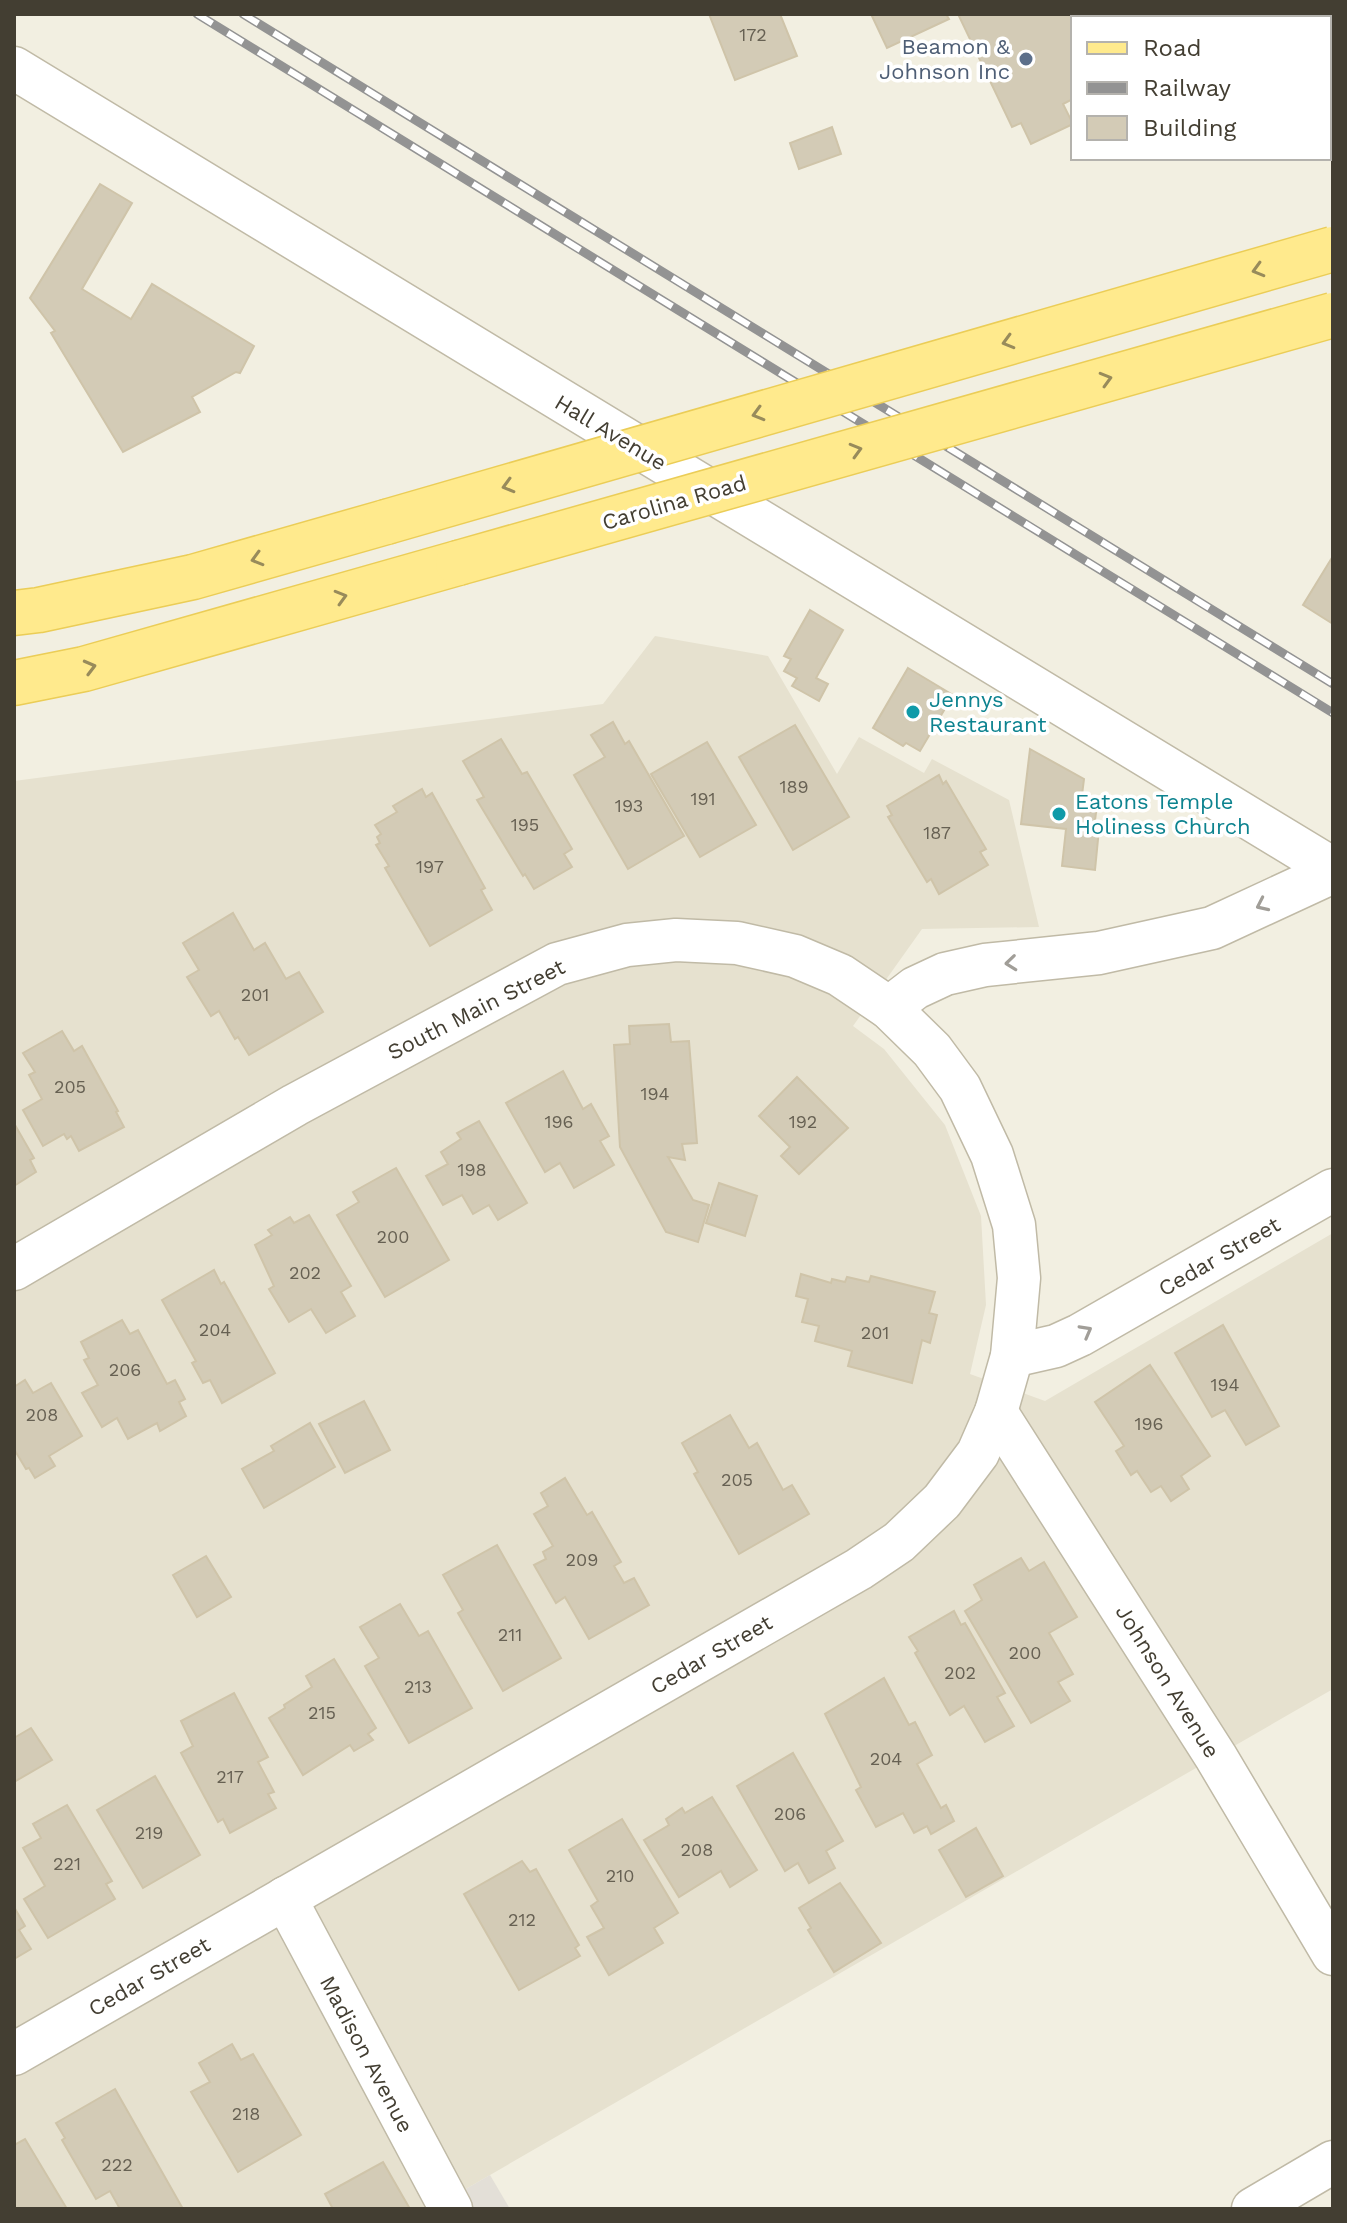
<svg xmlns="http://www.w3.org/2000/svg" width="1347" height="2223" font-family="'Work Sans',sans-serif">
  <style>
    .residential { fill: #e6e1cf }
    .industrial { fill: #e3dfd7 }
    .building { fill: #d3cbb6; stroke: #cfc4a9; stroke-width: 2 }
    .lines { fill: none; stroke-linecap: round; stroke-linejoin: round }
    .lane-casing { stroke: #c0baa6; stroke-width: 23 }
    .street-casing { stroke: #c0baa6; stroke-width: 45 }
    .primary-casing { stroke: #ebcd57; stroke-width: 47 }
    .lane { stroke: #fff; stroke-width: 20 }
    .street { stroke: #fff; stroke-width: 42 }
    .primary { stroke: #ffea8d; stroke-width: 44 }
    .rail-casing { stroke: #939393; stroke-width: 9 }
    .rail { stroke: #fff; stroke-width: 6; stroke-dasharray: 18; stroke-linecap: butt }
    .primary-bridge-casing { stroke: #ebcd57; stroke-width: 47; stroke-linecap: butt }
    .primary-bridge { stroke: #ffea8d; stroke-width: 44 }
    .oneway { stroke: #988b5b }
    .oneway2 { stroke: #a19e98 }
    .service-dot { fill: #5c6f8a; stroke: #fff; stroke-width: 3 }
    .culture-dot { fill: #0f9aa8; stroke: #fff; stroke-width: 3 }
    .labels { text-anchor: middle; stroke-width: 7; stroke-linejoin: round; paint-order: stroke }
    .number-label { font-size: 18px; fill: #676153 }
    .service-label { font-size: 22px; fill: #4e5e75; stroke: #fff; text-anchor: end }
    .street-label { font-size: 22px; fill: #433e32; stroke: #fff }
    .culture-label { font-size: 22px; fill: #0d838f; stroke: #fff; text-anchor: start }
  </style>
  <rect width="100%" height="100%" fill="#f2efe1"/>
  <polygon class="residential" points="655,636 768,656 837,774 859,737 924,773 932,759 1009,800 1039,927 922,929 853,1026 884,1049 945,1125 981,1216 986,1305 970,1374 1045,1401 1333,1233 1333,1689 431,2209 14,2209 14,781 603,704"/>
  <polygon class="industrial" points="490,2175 510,2209 431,2209"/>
  <g class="building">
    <polygon points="709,14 780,14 797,56 735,80"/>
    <polygon points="871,14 946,14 949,19 887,48"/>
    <polygon points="958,14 1096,14 1098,18 1073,18 1073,99 1063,104 1073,124 1031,144 1021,123 1012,127"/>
    <polygon points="832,127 841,154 799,169 790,143"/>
    <polygon points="100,184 132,203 82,289 131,319 152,284 254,346 240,373 236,372 192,397 200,412 123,452 51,333 55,331 30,298"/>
    <polygon points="1333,556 1333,624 1303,605"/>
    <polygon points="810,610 843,630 816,678 828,684 819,701 792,686 797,678 784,671 791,659 784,656"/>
    <polygon points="908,668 953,695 920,751 906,743 903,746 873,728"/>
    <polygon points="613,722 625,744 629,741 684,836 628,869 574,775 605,757 591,735"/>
    <polygon points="795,725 849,817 793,850 739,757"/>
    <polygon points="501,739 522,774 527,772 572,849 564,854 572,867 534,889 525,874 523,876 477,800 484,797 463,761"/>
    <polygon points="707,742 756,825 700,857 651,774"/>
    <polygon points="1030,749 1084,779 1081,803 1097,805 1094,828 1099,829 1095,870 1062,866 1066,829 1021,824"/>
    <polygon points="939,775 943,784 946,781 986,849 980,852 988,865 939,894 931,879 927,882 888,817 892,815 887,806"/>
    <polygon points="422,789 426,797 432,793 485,888 481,890 492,910 430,946 385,868 389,866 376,845 380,843 377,837 381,834 375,825 397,812 393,806"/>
    <polygon points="233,913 254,950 265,943 286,979 299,972 323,1012 249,1055 238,1037 235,1039 219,1011 211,1016 187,977 199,970 183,943"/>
    <polygon points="669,1024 671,1042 689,1041 697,1143 682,1144 685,1160 668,1157 693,1200 709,1205 698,1242 666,1232 620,1147 614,1045 630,1044 629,1026"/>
    <polygon points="62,1031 74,1051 82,1046 118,1111 116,1112 124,1127 79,1151 71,1136 67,1139 64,1134 43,1146 23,1110 42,1099 29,1075 35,1072 23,1053"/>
    <polygon points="563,1071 583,1109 591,1104 609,1136 600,1141 614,1165 574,1188 560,1163 545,1172 506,1103"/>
    <polygon points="797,1077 848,1128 799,1174 781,1156 790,1147 759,1116"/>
    <polygon points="479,1121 527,1203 498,1220 489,1205 473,1214 462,1195 443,1205 426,1176 448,1164 441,1152 461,1139 457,1133"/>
    <polygon points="15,1125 34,1158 30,1160 36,1172 14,1186"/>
    <polygon points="396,1168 449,1260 385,1297 337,1215 359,1202 353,1192"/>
    <polygon points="719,1183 757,1196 745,1236 706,1223"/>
    <polygon points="309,1215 351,1286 341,1292 355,1316 326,1333 311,1309 289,1322 269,1289 274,1286 255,1245 272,1235 268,1230 290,1217 294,1223"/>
    <polygon points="214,1270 221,1284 224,1282 275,1373 222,1403 210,1380 203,1383 192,1363 196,1361 162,1300"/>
    <polygon points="801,1274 831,1283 832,1279 845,1282 847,1277 869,1282 871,1276 935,1292 929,1313 937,1315 930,1343 922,1340 912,1383 848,1366 852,1351 815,1341 819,1326 802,1322 808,1299 796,1296"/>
    <polygon points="122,1320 130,1334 138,1330 167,1384 175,1380 185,1399 179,1402 186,1416 160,1431 157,1423 128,1439 117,1418 102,1427 82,1393 98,1385 84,1360 89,1358 81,1342"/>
    <polygon points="1223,1325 1279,1426 1246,1445 1225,1410 1212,1417 1175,1353"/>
    <polygon points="1150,1365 1210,1456 1181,1476 1189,1489 1171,1501 1161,1486 1151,1492 1137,1471 1131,1475 1116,1451 1124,1446 1095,1402"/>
    <polygon points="25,1380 33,1393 51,1383 82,1436 49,1456 55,1466 35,1478 29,1468 26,1469 14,1449 14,1387"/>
    <polygon points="364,1401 390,1450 345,1473 319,1424"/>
    <polygon points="730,1415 749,1448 757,1443 783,1490 792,1485 809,1514 739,1554 694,1474 698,1472 682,1443"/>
    <polygon points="310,1423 335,1467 264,1508 242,1469 274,1451 271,1446"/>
    <polygon points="565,1478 587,1515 592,1512 621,1562 614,1566 624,1583 634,1578 649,1605 589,1639 565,1597 556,1603 534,1565 546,1559 543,1552 553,1546 534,1514 548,1506 541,1493"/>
    <polygon points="497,1545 561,1658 503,1691 458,1613 463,1610 443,1575"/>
    <polygon points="206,1556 231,1597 197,1617 173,1575"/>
    <polygon points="1021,1558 1029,1571 1044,1562 1077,1617 1049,1633 1073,1674 1058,1682 1070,1701 1031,1723 965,1611 982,1600 974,1585"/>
    <polygon points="400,1604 419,1636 428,1631 472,1708 409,1743 365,1666 379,1658 360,1627"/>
    <polygon points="954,1611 961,1625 965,1623 1005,1693 997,1697 1014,1726 985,1742 964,1706 950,1715 915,1653 918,1651 909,1637"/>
    <polygon points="334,1659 376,1728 368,1734 373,1740 354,1751 350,1745 303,1775 269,1718 285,1708 284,1705 312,1687 306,1676"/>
    <polygon points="884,1678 909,1725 915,1722 932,1755 917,1764 941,1808 946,1805 954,1821 931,1834 927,1826 914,1833 903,1813 876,1827 856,1790 861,1787 825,1714"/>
    <polygon points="234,1693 268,1757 258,1762 274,1792 268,1794 276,1808 230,1833 223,1819 218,1822 181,1753 193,1746 181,1721"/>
    <polygon points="31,1728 52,1760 14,1782 14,1738"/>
    <polygon points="793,1753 843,1841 826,1851 835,1868 809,1883 798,1863 785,1871 737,1786"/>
    <polygon points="155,1776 200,1855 143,1888 97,1810"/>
    <polygon points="712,1797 757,1870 730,1887 721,1871 679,1897 644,1840 669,1825 666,1819 682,1808 685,1813"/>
    <polygon points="67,1805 112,1881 106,1884 115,1899 48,1938 24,1899 45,1886 23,1848 41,1838 33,1824"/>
    <polygon points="622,1819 678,1913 654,1928 663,1943 609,1975 587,1937 604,1928 591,1906 598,1901 569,1850"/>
    <polygon points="976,1828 1003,1876 966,1897 939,1850"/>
    <polygon points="522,1861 530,1872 536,1869 579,1945 575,1948 580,1956 519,1990 464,1894"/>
    <polygon points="840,1883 881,1943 834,1972 808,1930 811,1928 799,1908"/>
    <polygon points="14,1907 25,1926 19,1930 31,1949 14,1959"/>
    <polygon points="232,2044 241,2060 253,2054 301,2135 238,2172 191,2092 210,2082 199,2063"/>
    <polygon points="115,2089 183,2209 120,2209 110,2191 96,2199 62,2140 65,2138 56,2123"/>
    <polygon points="25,2139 67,2209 14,2209 14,2145"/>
    <polygon points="383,2162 410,2209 333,2209 325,2194"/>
  </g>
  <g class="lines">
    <g class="lane-casing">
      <polyline id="lane" points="1129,14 1131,18"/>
    </g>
    <g class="street-casing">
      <g id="street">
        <polyline points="14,68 1333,869"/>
        <polyline points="889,1008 915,988 945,974 985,965 1099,953 1212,928 1333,872"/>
        <polyline points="14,1269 295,1105 557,964 627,945 676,940 737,943 795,956 840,975 889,1008 932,1050 960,1088 992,1155 1014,1225 1019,1278 1012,1356 996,1412 978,1453 942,1501 899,1542 859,1569 14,2054"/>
        <polyline points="1012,1356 1056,1346 1080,1335 1333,1190"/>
        <polyline points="996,1412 1216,1757 1333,1954"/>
        <polyline points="285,1898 451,2209"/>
        <polyline points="1253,2209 1333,2162"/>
      </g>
    </g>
    <g class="primary-casing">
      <g id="primary">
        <polyline points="14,613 39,610 193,577 386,522"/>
        <polyline points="14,683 84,669 458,563"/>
      </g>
    </g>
    <use href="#lane" class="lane"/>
    <use href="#street" class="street"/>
    <use href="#primary" class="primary"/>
    <g class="rail-casing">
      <g id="rail">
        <polyline points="197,14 1333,713"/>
        <polyline points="243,14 1333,684"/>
      </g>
    </g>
    <use href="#rail" class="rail"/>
    <g class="primary-bridge-casing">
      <g id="primary-bridge">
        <polyline points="386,522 1333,249"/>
        <polyline points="458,563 1333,315"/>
      </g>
    </g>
    <use href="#primary-bridge" class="primary-bridge"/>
  </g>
  <defs><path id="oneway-chevron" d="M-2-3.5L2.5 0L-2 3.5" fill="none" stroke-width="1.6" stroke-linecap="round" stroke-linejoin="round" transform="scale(2)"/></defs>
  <g class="oneway">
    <use href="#oneway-chevron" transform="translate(1258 270) rotate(164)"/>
    <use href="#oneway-chevron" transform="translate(1008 342) rotate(164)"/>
    <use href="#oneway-chevron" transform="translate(1106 379) rotate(-16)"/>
    <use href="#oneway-chevron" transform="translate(758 414) rotate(164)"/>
    <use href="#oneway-chevron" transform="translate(856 450) rotate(-16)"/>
    <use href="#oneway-chevron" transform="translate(508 486) rotate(164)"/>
    <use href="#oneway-chevron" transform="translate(257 559) rotate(164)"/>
    <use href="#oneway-chevron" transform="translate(341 597) rotate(-16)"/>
    <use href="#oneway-chevron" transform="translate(90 667) rotate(-15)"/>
  </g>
  <g class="oneway2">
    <use href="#oneway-chevron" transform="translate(1262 905) rotate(155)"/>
    <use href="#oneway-chevron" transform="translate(1011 963) rotate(174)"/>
    <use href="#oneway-chevron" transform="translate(1086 1331) rotate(-29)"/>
  </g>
  <circle class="service-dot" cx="1026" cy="59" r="8"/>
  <g class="culture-dot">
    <circle cx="913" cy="712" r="8"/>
    <circle cx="1059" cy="814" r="8"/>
  </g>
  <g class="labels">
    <g class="number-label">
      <text x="753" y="41">172</text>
      <text x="794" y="793">189</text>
      <text x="703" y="805">191</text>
      <text x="629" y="812">193</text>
      <text x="525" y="831">195</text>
      <text x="937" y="839">187</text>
      <text x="430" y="873">197</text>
      <text x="255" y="1001">201</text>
      <text x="70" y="1093">205</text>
      <text x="655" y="1100">194</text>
      <text x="559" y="1128">196</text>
      <text x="803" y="1128">192</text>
      <text x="472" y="1176">198</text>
      <text x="393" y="1243">200</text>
      <text x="305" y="1279">202</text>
      <text x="215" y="1336">204</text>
      <text x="875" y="1339">201</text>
      <text x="125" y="1376">206</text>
      <text x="1225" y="1391">194</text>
      <text x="42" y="1421">208</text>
      <text x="1149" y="1430">196</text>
      <text x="737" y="1486">205</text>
      <text x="582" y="1566">209</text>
      <text x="510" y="1641">211</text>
      <text x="1025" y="1659">200</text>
      <text x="960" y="1679">202</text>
      <text x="418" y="1693">213</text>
      <text x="322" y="1719">215</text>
      <text x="886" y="1765">204</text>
      <text x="230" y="1783">217</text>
      <text x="790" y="1820">206</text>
      <text x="149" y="1839">219</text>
      <text x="697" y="1856">208</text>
      <text x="67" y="1870">221</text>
      <text x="620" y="1882">210</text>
      <text x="522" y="1926">212</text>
      <text x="246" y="2120">218</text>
      <text x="117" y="2171">222</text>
    </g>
    <g class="service-label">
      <text x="1010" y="54">Beamon &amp;<tspan x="1010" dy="25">Johnson Inc</tspan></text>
    </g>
    <g class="street-label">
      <text transform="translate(611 432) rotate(31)" y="8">Hall Avenue</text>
      <text transform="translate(674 502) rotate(-16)" y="8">Carolina Road</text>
      <text transform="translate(476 1009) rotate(-27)" y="8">South Main Street</text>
      <text transform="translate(1219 1256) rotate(-30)" y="8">Cedar Street</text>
      <text transform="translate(711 1654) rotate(-30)" y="8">Cedar Street</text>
      <text transform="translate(1168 1681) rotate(58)" y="8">Johnson Avenue</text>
      <text transform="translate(149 1976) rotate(-30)" y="8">Cedar Street</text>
      <text transform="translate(367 2054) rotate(62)" y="8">Madison Avenue</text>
    </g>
    <g class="culture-label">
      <text x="929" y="707">Jennys<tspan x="929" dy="25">Restaurant</tspan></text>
      <text x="1075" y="809">Eatons Temple<tspan x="1075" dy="25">Holiness Church</tspan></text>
    </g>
  </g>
  <rect width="1347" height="2223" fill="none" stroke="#433e32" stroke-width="32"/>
  <rect x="1071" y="16" width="260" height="144" fill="#ffffff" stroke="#b4b2ad" stroke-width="2"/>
  <rect x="1087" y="42" width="40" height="12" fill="#ffea8d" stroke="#b4b2ad" stroke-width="2"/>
  <text x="1143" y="56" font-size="24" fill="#433e32">Road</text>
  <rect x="1087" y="82" width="40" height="12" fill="#939393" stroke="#b4b2ad" stroke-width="2"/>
  <text x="1143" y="96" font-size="24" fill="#433e32">Railway</text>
  <rect x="1087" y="116" width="40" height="24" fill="#d3cbb6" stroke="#b4b2ad" stroke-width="2"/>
  <text x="1143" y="136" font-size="24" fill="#433e32">Building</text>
</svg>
